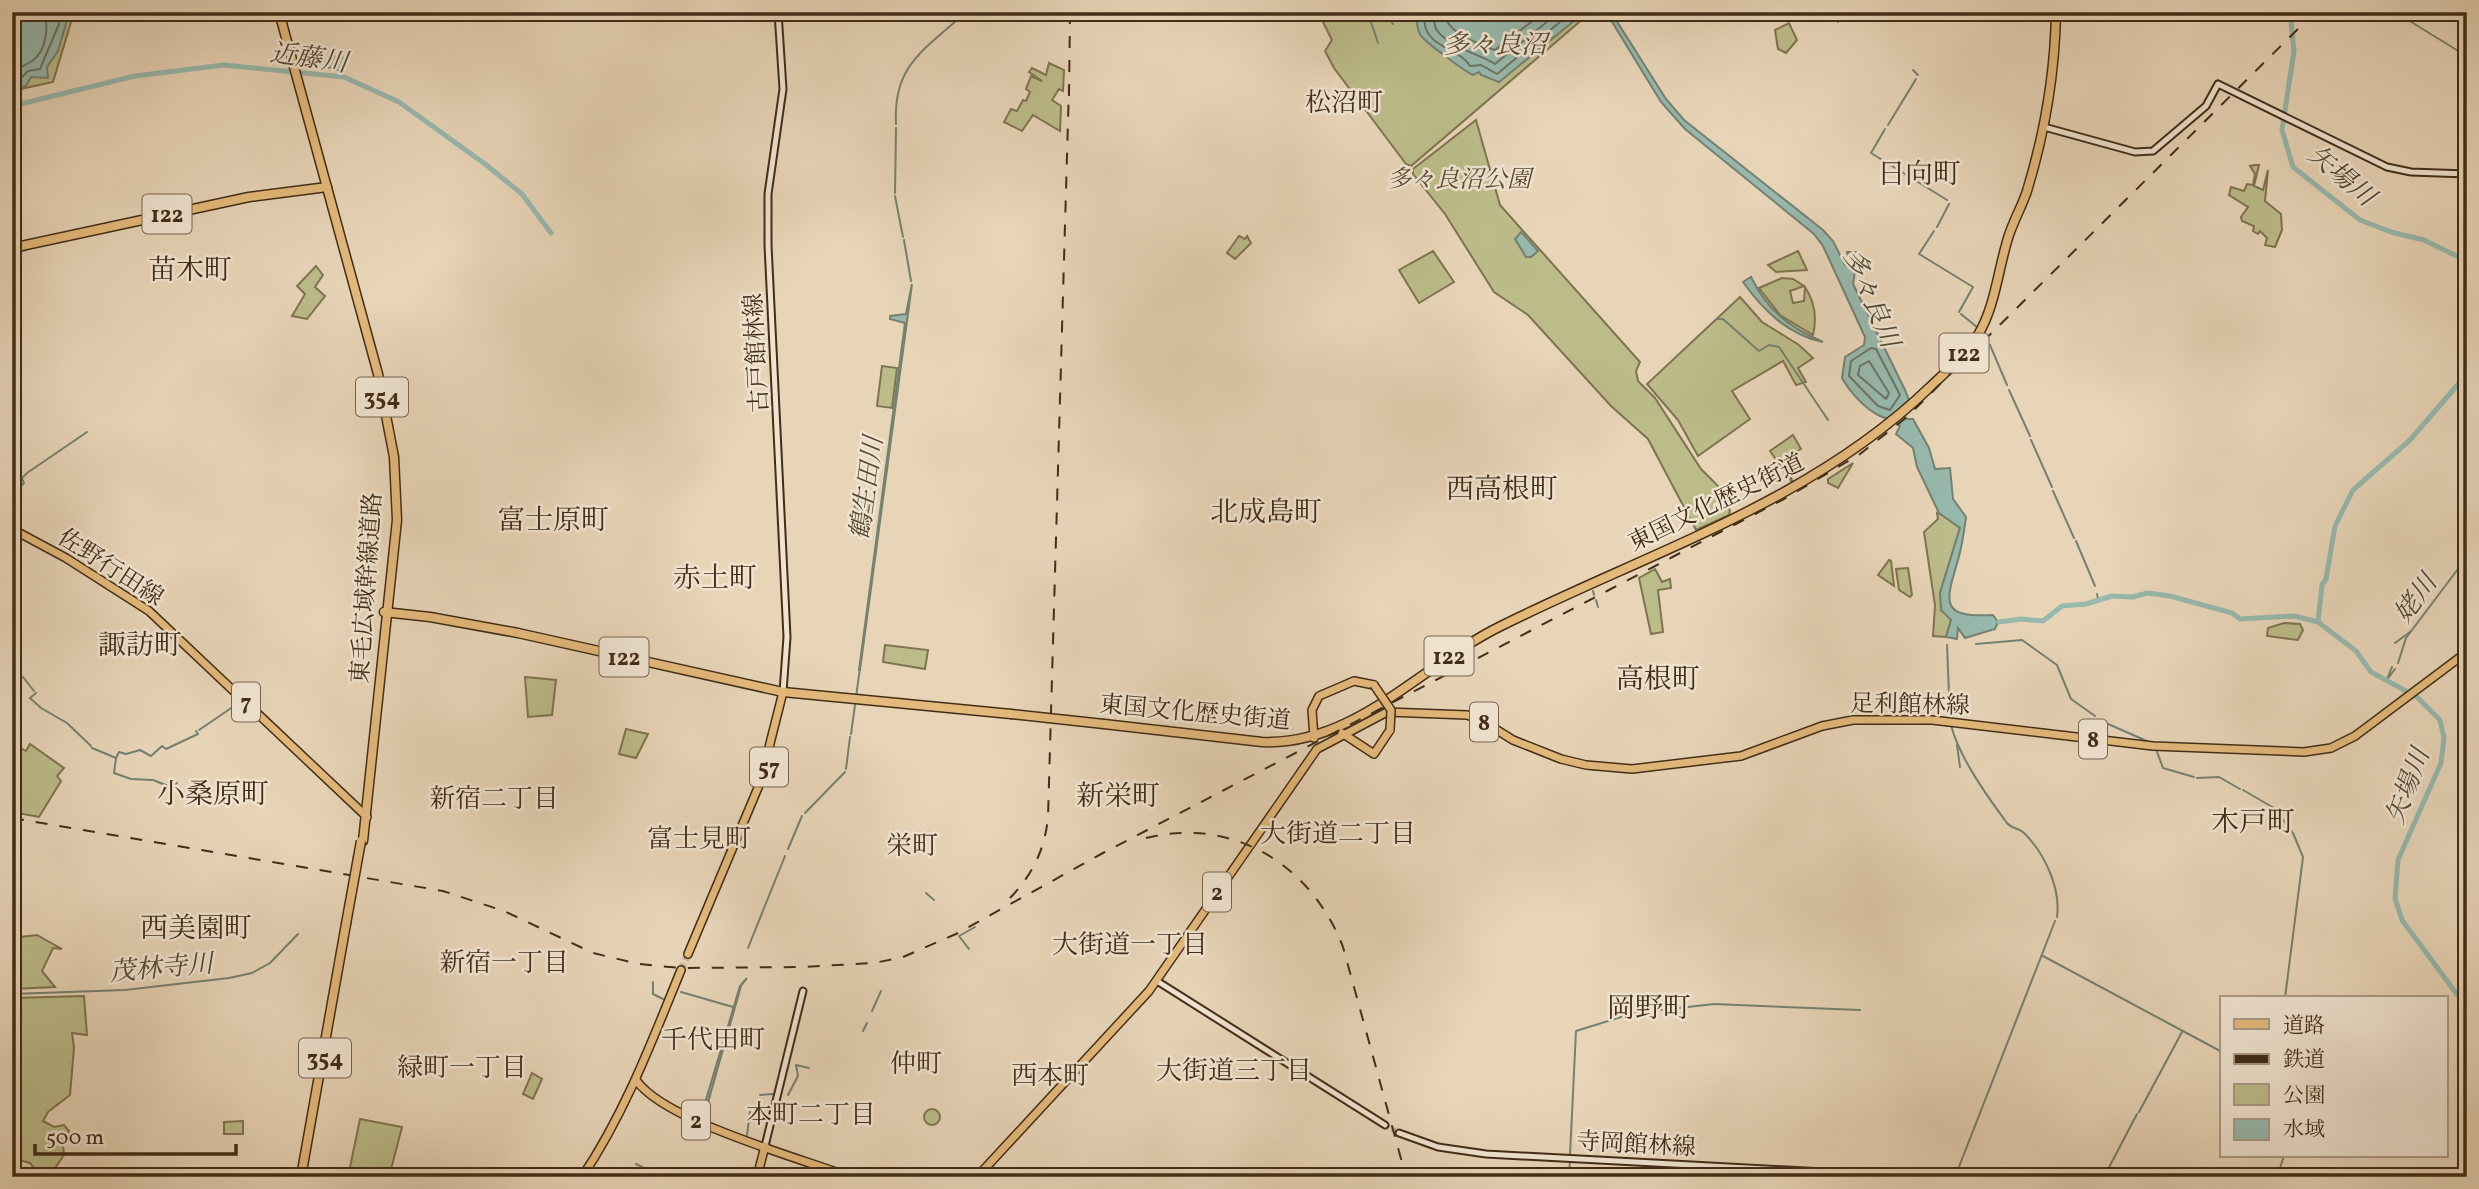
<svg xmlns="http://www.w3.org/2000/svg" width="2479" height="1189" font-family="Vollkorn,'Noto Serif JP',serif">
  <style>
    .green { fill: #bcbc8a; stroke: #7f7450; stroke-width: 2 }
    .water { fill: #97b9ad; stroke: #758171; stroke-width: 2 }
    .lines { fill: none; stroke-linecap: round; stroke-linejoin: round }
    .shore { stroke: #6c7362; stroke-width: 2 }
    .stream { stroke: #758171; stroke-width: 2 }
    .river { stroke: #97b9ad; stroke-width: 5 }
    .secondary-tunnel { stroke: #c7b398; stroke-width: 5; stroke-dasharray: 5 2.5; stroke-linecap: butt }
    .primary-tunnel { stroke: #c7b398; stroke-width: 7; stroke-dasharray: 7 3.5; stroke-linecap: butt }
    .secondary-casing { stroke: #422d17; stroke-width: 9 }
    .primary-casing { stroke: #422d17; stroke-width: 10 }
    .trunk-casing { stroke: #422d17; stroke-width: 11 }
    .secondary { stroke: #f0e4d1; stroke-width: 5 }
    .primary { stroke: #e4ba7c; stroke-width: 7 }
    .trunk { stroke: #e4ba7c; stroke-width: 8 }
    .rail { stroke: #422d17; stroke-width: 2; stroke-dasharray: 12 12; stroke-linecap: butt }
    .primary-bridge-casing { stroke: #422d17; stroke-width: 10; stroke-linecap: butt }
    .trunk-bridge-casing { stroke: #422d17; stroke-width: 11; stroke-linecap: butt }
    .primary-bridge { stroke: #e4ba7c; stroke-width: 7 }
    .trunk-bridge { stroke: #e4ba7c; stroke-width: 8 }
    .labels { text-anchor: middle; stroke-width: 5; stroke-linejoin: round; paint-order: stroke }
    .shield { fill: #f0e4d1; stroke: #76644f; stroke-width: 2 }
    .shield-label { font-size: 23px; font-weight: bold; fill: #422d17 }
    .park-label { font-size: 24px; font-style: italic; fill: #5a4a2e; stroke: #f0e4d1 }
    .street-label { font-size: 24px; fill: #422d17; stroke: #f0e4d1 }
    .water-label { font-size: 26px; font-style: italic; fill: #534935; stroke: #f0e4d1 }
    .neighbourhood-label { font-size: 26px; fill: #422d17; stroke: #f0e4d1 }
    .quarter-label { font-size: 28px; fill: #422d17; stroke: #f0e4d1 }
  </style>
  <rect width="100%" height="100%" fill="#e8d5b8"/>
  <filter id="stains"><feTurbulence type="fractalNoise" baseFrequency=".00286" numOctaves="4"/><feColorMatrix values="0 0 0 0 .2 0 0 0 0 .09 0 0 0 0 .02 0 0 0 .5 -.17"/></filter>
  <radialGradient id="worn" r=".72"><stop offset=".6" stop-color="#630" stop-opacity="0"/><stop offset="1" stop-color="#630" stop-opacity=".3"/></radialGradient>
  <g class="green">
    <polygon points="12,12 74,12 53,82 12,91"/>
    <polygon points="1318,12 1591,12 1411,166 1406,164 1334,68 1325,51 1332,40"/>
    <polygon points="1789,23 1797,40 1786,53 1778,49 1775,30"/>
    <polygon points="1049,63 1064,70 1063,91 1059,89 1052,100 1061,106 1060,131 1033,115 1022,131 1004,122 1011,109 1017,111 1023,100 1026,101 1030,92 1026,89 1031,76 1042,81 1029,72 1032,68 1046,75"/>
    <polygon points="1476,120 1500,205 1640,362 1636,371 1638,381 1655,398 1701,469 1721,489 1730,511 1729,515 1696,530 1648,439 1611,406 1528,315 1494,292 1445,214 1413,174 1413,169"/>
    <polygon points="2255,165 2259,165 2254,186 2263,190 2268,170 2265,201 2281,214 2282,230 2275,247 2265,245 2267,238 2260,231 2258,234 2253,231 2254,226 2242,221 2241,217 2248,207 2229,195 2231,187 2244,191 2247,184 2253,185 2255,174 2250,166"/>
    <polygon points="1239,236 1245,239 1247,236 1251,243 1235,259 1227,253"/>
    <polygon points="1433,251 1454,282 1419,303 1399,270"/>
    <polygon points="1798,251 1807,270 1776,272 1768,265"/>
    <polygon points="316,266 323,275 315,287 325,296 307,319 292,316 305,294 297,286"/>
    <path d="M1782,278L1793,279L1804,286L1790,291L1793,303L1804,301L1805,287C1815,302 1817,318 1813,335L1780,315L1759,288Z"/>
    <polygon points="1740,297 1762,322 1799,345 1813,358 1798,368 1806,382 1796,385 1783,361 1732,391 1750,419 1698,456 1678,420 1647,384"/>
    <polygon points="882,366 897,368 892,408 877,406"/>
    <polygon points="1793,435 1801,449 1783,460 1794,485 1770,451"/>
    <polygon points="1853,463 1838,488 1828,483 1828,479"/>
    <polygon points="856,497 871,500 867,519 859,518 859,512 854,511"/>
    <polygon points="1937,513 1947,516 1960,528 1940,593 1951,620 1946,637 1933,636 1935,605 1924,532 1938,519"/>
    <polygon points="1889,560 1891,561 1894,586 1878,575"/>
    <polygon points="1908,568 1912,595 1910,597 1899,590 1896,569"/>
    <polygon points="1655,569 1662,582 1670,579 1671,588 1658,590 1663,632 1651,634 1639,578"/>
    <polygon points="2284,623 2300,624 2303,630 2298,640 2267,636 2268,628"/>
    <polygon points="885,645 928,650 925,669 883,662"/>
    <polygon points="525,677 556,680 552,715 528,717"/>
    <polygon points="626,729 648,734 636,758 619,754"/>
    <polygon points="12,743 26,751 30,744 64,768 57,776 61,781 39,817 12,812"/>
    <polygon points="37,935 62,949 53,948 42,971 55,987 12,989 12,938"/>
    <polygon points="84,996 87,1035 72,1033 74,1048 70,1095 48,1112 43,1121 54,1127 64,1125 69,1131 63,1145 64,1155 53,1171 39,1174 30,1163 12,1158 12,998"/>
    <polygon points="532,1073 542,1079 533,1099 523,1094"/>
    <circle cx="932" cy="1117" r="8"/>
    <polygon points="360,1119 402,1127 389,1177 348,1177"/>
    <polygon points="243,1121 243,1134 224,1134 224,1122"/>
  </g>
  <g class="water">
    <polygon points="12,12 51,12 68,17 58,51 47,67 48,78 31,77 26,86 12,88"/>
    <path d="M1413,12H1585L1499,82L1481,75L1479,72L1473,75C1466,72 1423,41 1420,34C1416,27 1418,20 1413,12Z"/>
    <path d="M1606,12H1611L1666,99L1684,120L1823,230L1833,241L1845,265L1849,263L1847,252H1858L1853,284L1905,390L1909,400L1899,410L1907,419H1913L1929,448L1935,469L1950,468L1953,499L1966,517C1964,532 1962,546 1958,560C1945,603 1940,618 1993,615L1998,622L1995,629L1965,638L1958,628L1957,639L1946,637L1951,620L1941,610L1940,593L1960,528L1939,513L1917,467L1913,448L1896,434L1900,426C1892,416 1890,421 1880,416C1865,409 1850,392 1842,378L1845,357L1864,345L1865,337L1823,246L1814,234L1685,129L1661,102Z"/>
    <polygon points="339,55 345,59 342,71 323,66 324,62"/>
    <polygon points="1521,232 1538,251 1531,257 1526,257 1515,239"/>
    <path d="M1751,277C1768,311 1789,327 1823,342C1788,335 1763,310 1743,282Z"/>
    <polygon points="912,284 860,670 859,670 905,323 890,319 890,316 906,314"/>
    <polygon points="747,978 741,986 703,1120 702,1113 740,986"/>
  </g>
  <g class="lines">
    <g class="shore">
      <path d="M1422,12C1425,18 1424,24 1426,29C1433,48 1461,50 1470,66L1481,65L1497,74L1572,12"/>
      <path d="M1432,12C1434,18 1434,24 1436,29C1449,48 1478,53 1495,64L1559,12"/>
      <path d="M1443,12C1449,35 1475,42 1495,50L1544,12"/>
      <path d="M12,73C19,67 26,65 32,61C48,50 47,27 46,12"/>
      <polyline points="12,81 19,80 28,71 40,69 59,24 55,12"/>
      <polygon points="1871,348 1876,349 1900,395 1890,410 1878,406 1849,376 1851,361"/>
      <polygon points="1869,361 1889,393 1886,399 1858,375 1860,366"/>
    </g>
    <g class="stream">
      <polyline points="1376,12 1369,16 1378,43"/>
      <polyline points="1384,12 1393,24"/>
      <polyline points="2395,12 2460,52"/>
      <polyline points="958,19 966,12"/>
      <polyline points="1838,22 1844,12"/>
      <polyline points="1913,70 1918,75"/>
      <path d="M896,124C893,70 919,53 956,21"/>
      <polyline points="1888,125 1916,79"/>
      <polyline points="1885,129 1871,153 1947,200"/>
      <polyline points="895,193 896,128"/>
      <polyline points="895,196 903,237"/>
      <polyline points="1937,227 1949,204"/>
      <polyline points="1934,231 1919,254 1973,287 1959,312"/>
      <polyline points="904,240 911,281"/>
      <polyline points="12,253 26,250"/>
      <polyline points="1961,314 1978,328"/>
      <polyline points="1718,319 1723,319 1759,351 1769,345 1779,347 1828,420"/>
      <polyline points="1990,345 2007,385"/>
      <polyline points="2009,390 2030,436"/>
      <polyline points="2031,440 2052,487"/>
      <polyline points="2053,491 2074,538"/>
      <polyline points="12,496 24,483 22,478 27,473 87,432"/>
      <polyline points="2076,541 2095,586"/>
      <polyline points="1593,591 1594,595"/>
      <polyline points="2097,594 2098,599"/>
      <polyline points="1596,600 1598,607"/>
      <polyline points="2395,643 2410,632"/>
      <polyline points="1976,644 2022,640 2057,665 2071,699 2095,716"/>
      <polyline points="1947,645 1950,720"/>
      <polyline points="2398,663 2406,638 2467,557"/>
      <polyline points="12,672 15,681 23,677 34,691"/>
      <polyline points="2388,677 2392,667"/>
      <polyline points="2386,681 2395,669"/>
      <polyline points="36,693 30,698 41,708 67,723 91,746"/>
      <polyline points="856,697 860,668"/>
      <polyline points="2099,720 2149,742"/>
      <path d="M1951,725C1959,757 1987,796 2007,823C2012,829 2020,828 2025,834C2045,854 2061,889 2057,917"/>
      <polyline points="199,730 240,702"/>
      <polyline points="851,734 855,705"/>
      <polyline points="1957,745 1960,767"/>
      <polyline points="92,748 116,758 114,773 131,779 152,780"/>
      <polyline points="2156,749 2163,768 2194,777"/>
      <polyline points="116,758 119,752 126,754 140,750 151,756 162,746 166,749 198,734 196,731"/>
      <polyline points="846,769 850,737"/>
      <polyline points="2197,778 2219,777 2240,789"/>
      <polyline points="153,780 173,788 177,783"/>
      <polyline points="2243,790 2274,808 2293,833 2303,857 2285,998"/>
      <polyline points="805,813 845,772"/>
      <polyline points="788,849 802,816"/>
      <polyline points="926,893 934,900"/>
      <polyline points="748,948 785,856"/>
      <polyline points="969,949 959,936 975,927"/>
      <polyline points="2043,956 2222,1052"/>
      <polyline points="653,982 653,994 663,999"/>
      <polyline points="681,992 733,1007"/>
      <polyline points="12,994 125,990 229,978 252,973 270,963 298,934"/>
      <polyline points="872,1011 881,991"/>
      <polyline points="863,1031 867,1023"/>
      <polyline points="760,1095 773,1094"/>
      <polyline points="788,1095 798,1076 796,1065 809,1068"/>
      <polyline points="2139,1112 2182,1032"/>
      <polyline points="747,1135 750,1112"/>
      <polyline points="1570,1155 1576,1031 1634,1013 1714,1004 1860,1010"/>
      <polyline points="636,1164 654,1173 652,1177"/>
      <polyline points="1569,1177 1570,1161"/>
      <polyline points="1955,1177 2055,921"/>
      <polyline points="2104,1177 2137,1114"/>
      <polyline points="2277,1177 2284,1156"/>
    </g>
    <g class="river">
      <polyline points="2290,12 2294,51 2282,130 2293,167 2360,220 2391,232 2424,240 2467,261"/>
      <polyline points="12,106 135,76 224,65 344,77 399,102 485,164 522,194 551,233"/>
      <polyline points="1999,622 2021,619 2043,621 2062,606 2086,604 2112,596 2133,597 2147,593 2170,596 2232,613 2240,619 2294,616 2318,622 2356,651 2371,672 2417,697 2440,720 2444,738 2441,763 2398,860 2395,898 2402,920 2467,1008"/>
      <polyline points="2318,622 2322,585 2326,579 2335,526 2353,490 2410,440 2467,374"/>
    </g>
    <polyline class="secondary-tunnel" points="1385,1125 1399,1133"/>
    <polyline class="primary-tunnel" points="681,970 688,954"/>
    <g class="secondary-casing">
      <g id="secondary">
        <polyline points="778,12 783,89 768,194 768,245 787,637 783,692"/>
        <polyline points="2044,127 2135,152 2153,151 2206,106 2218,84 2387,167 2411,172 2467,174"/>
        <polyline points="1157,981 1385,1125"/>
        <polyline points="1399,1133 1438,1147 1486,1154 1917,1177"/>
        <polyline points="765,1146 803,991"/>
      </g>
    </g>
    <g class="primary-casing">
      <g id="primary">
        <polyline points="12,529 66,558 149,611 367,817"/>
        <polyline points="1342,733 1374,754 1390,730"/>
        <polyline points="1314,738 1312,710 1319,696 1354,681 1374,685"/>
        <polyline points="688,954 760,783 783,692"/>
        <path d="M636,1080C664,1121 800,1158 850,1177"/>
        <path d="M582,1177C625,1113 652,1041 681,970"/>
        <polyline points="757,1177 765,1146"/>
        <polyline points="977,1177 1149,991 1317,749 1387,712 1467,715 1481,720 1513,740 1561,759 1586,765 1632,769 1741,756 1822,726 1853,720 1932,720 2153,746 2304,752 2331,748 2355,736 2467,652"/>
      </g>
    </g>
    <g class="trunk-casing">
      <g id="trunk">
        <polyline points="279,12 378,374 394,457 397,520 363,841"/>
        <polyline points="12,248 249,197 327,187"/>
        <polyline points="384,612 430,617 518,633 783,692 1011,714"/>
        <path d="M1104,724L1262,742C1355,746 1423,664 1501,626C1647,553 1810,503 1930,387C1947,371 1965,355 1978,335C1996,305 1998,268 2009,235C2014,220 2022,206 2027,191C2045,132 2055,74 2056,12"/>
        <polyline points="301,1177 346,924"/>
      </g>
    </g>
    <use href="#secondary" class="secondary"/>
    <use href="#primary" class="primary"/>
    <use href="#trunk" class="trunk"/>
    <g class="rail">
      <polyline points="1069,96 1070,12"/>
      <polyline points="12,818 443,891 504,911 593,953 639,964 680,968 801,967 874,963 903,957 956,934 1103,853 1784,499 1860,454 1907,417 2315,12"/>
      <path d="M1146,838C1234,816 1312,866 1343,947L1406,1177"/>
      <path d="M1010,898C1033,874 1045,849 1048,817L1069,86"/>
    </g>
    <g class="primary-bridge-casing">
      <polyline id="primary-bridge" points="1374,685 1391,710 1390,730"/>
    </g>
    <g class="trunk-bridge-casing">
      <g id="trunk-bridge">
        <polyline points="1011,714 1104,724"/>
        <polyline points="346,924 361,841"/>
      </g>
    </g>
    <use href="#primary-bridge" class="primary-bridge"/>
    <use href="#trunk-bridge" class="trunk-bridge"/>
  </g>
  <g class="labels">
    <g class="shield">
      <rect x="142.5" y="194.5" width="49" height="39" rx="5"/>
      <rect x="1939.5" y="333.5" width="49" height="39" rx="5"/>
      <rect x="356" y="377.5" width="52" height="39" rx="5"/>
      <rect x="1424.5" y="636.5" width="49" height="39" rx="5"/>
      <rect x="599.5" y="637.5" width="49" height="39" rx="5"/>
      <rect x="232" y="682.5" width="28" height="39" rx="5"/>
      <rect x="1470" y="702.5" width="28" height="39" rx="5"/>
      <rect x="2079" y="719.5" width="28" height="39" rx="5"/>
      <rect x="750" y="747.5" width="38" height="39" rx="5"/>
      <rect x="1203" y="872.5" width="28" height="39" rx="5"/>
      <rect x="299" y="1038.5" width="52" height="39" rx="5"/>
      <rect x="682" y="1100.5" width="28" height="39" rx="5"/>
    </g>
    <g class="shield-label">
      <text x="167" y="222">122</text>
      <text x="1964" y="361">122</text>
      <text x="382" y="405">354</text>
      <text x="1449" y="664">122</text>
      <text x="624" y="665">122</text>
      <text x="246" y="710">7</text>
      <text x="1484" y="730">8</text>
      <text x="2093" y="747">8</text>
      <text x="769" y="775">57</text>
      <text x="1217" y="900">2</text>
      <text x="325" y="1066">354</text>
      <text x="696" y="1128">2</text>
    </g>
    <g class="park-label">
      <text x="1459" y="187">多々良沼公園</text>
    </g>
    <g class="street-label">
      <text transform="translate(756 353) rotate(-93)" y="8">古戸館林線</text>
      <text transform="translate(1716 502) rotate(-26)" y="8">東国文化歴史街道</text>
      <text transform="translate(111 567) rotate(33)" y="8">佐野行田線</text>
      <text transform="translate(366 588) rotate(-86)" y="8">東毛広域幹線道路</text>
      <text transform="translate(1910 704) rotate(1)" y="8">足利館林線</text>
      <text transform="translate(1195 712) rotate(5)" y="8">東国文化歴史街道</text>
      <text transform="translate(1636 1144) rotate(3)" y="8">寺岡館林線</text>
    </g>
    <g class="water-label">
      <text x="1495" y="53">多々良沼</text>
      <text transform="translate(309 57) rotate(8)" y="9">近藤川</text>
      <text transform="translate(2342 175) rotate(40)" y="9">矢場川</text>
      <text transform="translate(1872 298) rotate(67)" y="9">多々良川</text>
      <text transform="translate(866 488) rotate(-82)" y="9">鶴生田川</text>
      <text transform="translate(2415 598) rotate(-54)" y="9">姥川</text>
      <text transform="translate(2407 786) rotate(-69)" y="9">矢場川</text>
      <text transform="translate(161 967) rotate(-5)" y="9">茂林寺川</text>
    </g>
    <g class="neighbourhood-label">
      <text x="1344" y="111">松沼町</text>
      <text x="494" y="807">新宿二丁目</text>
      <text x="1338" y="842">大街道二丁目</text>
      <text x="699" y="847">富士見町</text>
      <text x="912" y="854">栄町</text>
      <text x="1130" y="953">大街道一丁目</text>
      <text x="504" y="971">新宿一丁目</text>
      <text x="713" y="1048">千代田町</text>
      <text x="916" y="1072">仲町</text>
      <text x="462" y="1076">緑町一丁目</text>
      <text x="1234" y="1079">大街道三丁目</text>
      <text x="1050" y="1084">西本町</text>
      <text x="811" y="1123">本町二丁目</text>
    </g>
    <g class="quarter-label">
      <text x="1919" y="183">日向町</text>
      <text x="190" y="279">苗木町</text>
      <text x="1502" y="498">西高根町</text>
      <text x="1266" y="521">北成島町</text>
      <text x="553" y="529">富士原町</text>
      <text x="715" y="587">赤土町</text>
      <text x="140" y="654">諏訪町</text>
      <text x="1658" y="688">高根町</text>
      <text x="213" y="803">小桑原町</text>
      <text x="1118" y="805">新栄町</text>
      <text x="2253" y="831">木戸町</text>
      <text x="196" y="937">西美園町</text>
      <text x="1649" y="1017">岡野町</text>
    </g>
  </g>
  <rect width="2479" height="1189" fill="none" stroke="#e8d5b8" stroke-width="42"/>
  <rect x="14" y="14" width="2451" height="1161" fill="none" stroke="#422d17" stroke-width="3.5"/>
  <rect x="21" y="21" width="2437" height="1147" fill="none" stroke="#422d17" stroke-width="2"/>
  <rect x="2220" y="996" width="228" height="161" fill="#f0e4d1" stroke="#aa9b87" stroke-width="2"/>
  <rect x="2234" y="1019" width="35" height="10" fill="#e4ba7c" stroke="#aa9b87" stroke-width="2"/>
  <text x="2283" y="1032" font-size="21" fill="#422d17">道路</text>
  <rect x="2234" y="1054" width="35" height="10" fill="#422d17" stroke="#aa9b87" stroke-width="2"/>
  <text x="2283" y="1066" font-size="21" fill="#422d17">鉄道</text>
  <rect x="2234" y="1084" width="35" height="21" fill="#bcbc8a" stroke="#aa9b87" stroke-width="2"/>
  <text x="2283" y="1102" font-size="21" fill="#422d17">公園</text>
  <rect x="2234" y="1119" width="35" height="21" fill="#97b9ad" stroke="#aa9b87" stroke-width="2"/>
  <text x="2283" y="1136" font-size="21" fill="#422d17">水域</text>
  <path d="M35 1144v10h201v-10" fill="none" stroke="#422d17" stroke-width="3.5"/>
  <text x="46" y="1144" font-size="21" fill="#422d17" stroke="#f0e4d1" stroke-width="5" paint-order="stroke">500 m</text>
  <rect width="100%" height="100%" filter="url(#stains)"/>
  <rect width="100%" height="100%" fill="url(#worn)"/>
</svg>
